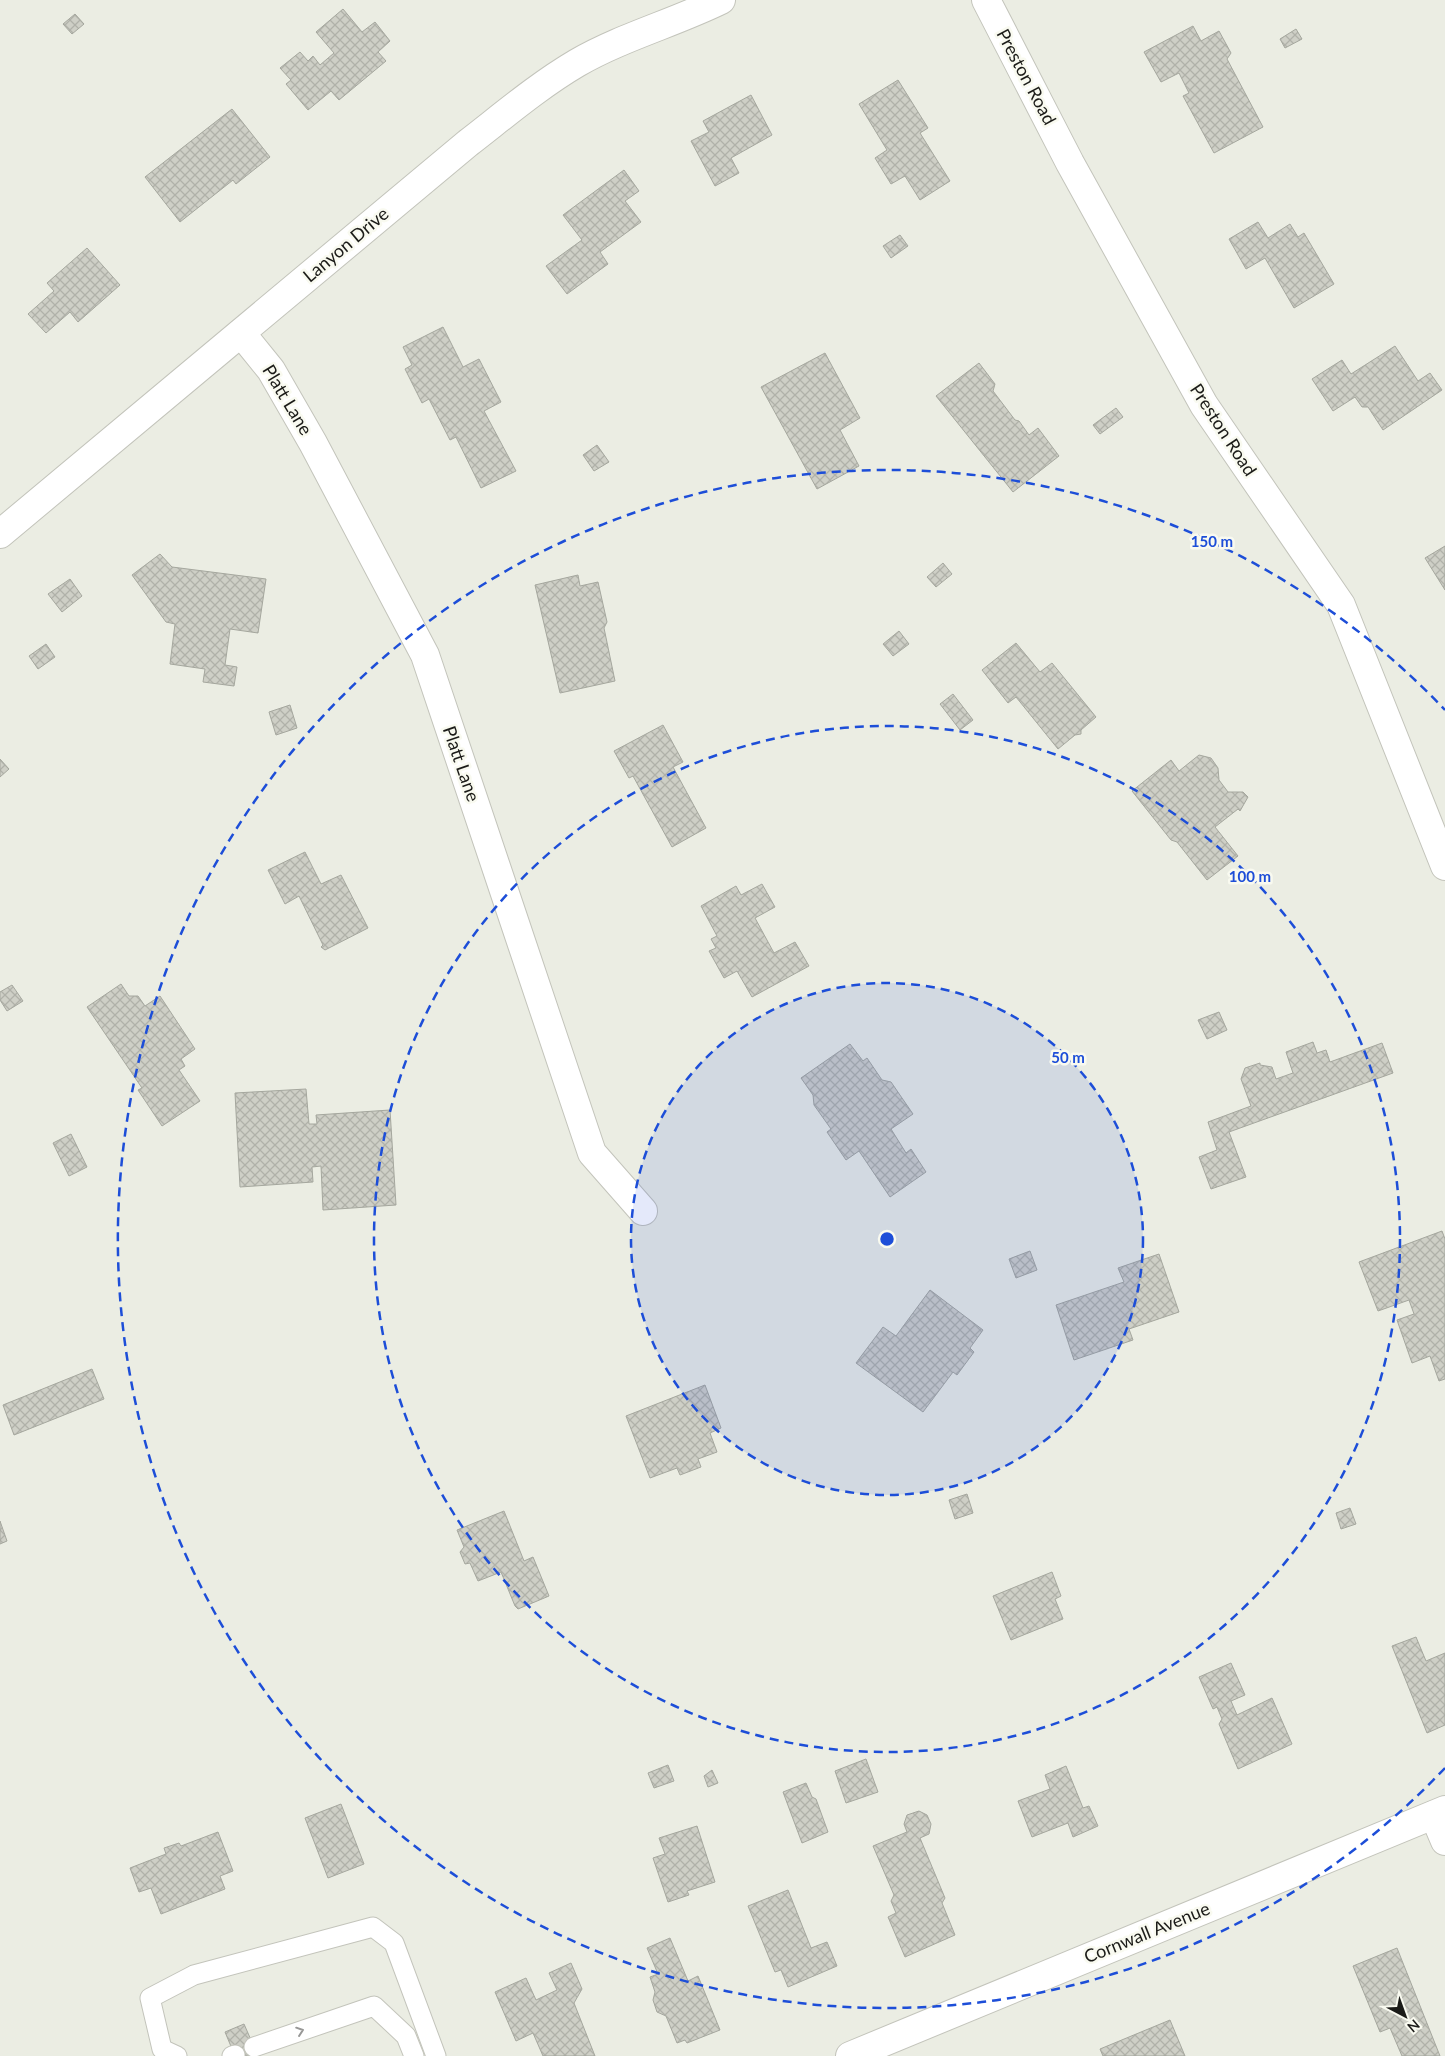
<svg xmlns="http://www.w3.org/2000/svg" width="1445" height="2056" font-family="Lato,sans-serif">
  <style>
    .building { fill: url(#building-cross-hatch); stroke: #a5a79e }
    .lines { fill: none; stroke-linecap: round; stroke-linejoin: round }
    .service-casing { stroke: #c3c4bb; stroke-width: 21 }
    .minor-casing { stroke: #c3c4bb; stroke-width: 30 }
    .tertiary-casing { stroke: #c3c4bb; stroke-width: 30 }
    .service { stroke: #fff; stroke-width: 19 }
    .minor { stroke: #fff; stroke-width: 28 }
    .tertiary { stroke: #fff; stroke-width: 28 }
    .oneway { stroke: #989897 }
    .ring { fill: none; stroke: #1d4ed8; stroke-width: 2.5; stroke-dasharray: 9 6 }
    .labels { text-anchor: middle; stroke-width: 5; stroke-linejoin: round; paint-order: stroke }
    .street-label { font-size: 18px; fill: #1b1b18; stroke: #f9faf0 }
    .centre { fill: #1d4ed8; stroke: #f9faf0; stroke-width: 2.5 }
    .ring-label { font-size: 15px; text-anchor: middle; font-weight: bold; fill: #1d4ed8; stroke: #f9faf0; stroke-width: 5; stroke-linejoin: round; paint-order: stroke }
  </style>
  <defs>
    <pattern id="building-cross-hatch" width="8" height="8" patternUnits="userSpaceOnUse" patternTransform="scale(1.25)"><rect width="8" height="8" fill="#cecfc6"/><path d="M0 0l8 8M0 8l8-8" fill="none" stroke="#b0b1a9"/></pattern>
  </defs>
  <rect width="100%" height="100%" fill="#ebede3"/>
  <g class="building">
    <polygon points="343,9 362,32 375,22 390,41 378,52 386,61 339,100 331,91 308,110 286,84 291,80 280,68 300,52 308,61 313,56 320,65 334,53 316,32"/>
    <polygon points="75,14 84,24 72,34 63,24"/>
    <polygon points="1193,26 1201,41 1219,31 1231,53 1227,59 1263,127 1214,153 1183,96 1189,93 1179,73 1161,82 1144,52"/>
    <polygon points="1296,29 1302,39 1285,48 1280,39"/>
    <polygon points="898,80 928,128 920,133 950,181 920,200 905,176 891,184 875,158 887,150 859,104"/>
    <polygon points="751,95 772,135 731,158 739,173 715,186 691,141 709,132 703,121"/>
    <polygon points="232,109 270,157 236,184 233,180 180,222 145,177"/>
    <polygon points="624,170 639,191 625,201 641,222 600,252 608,264 567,294 546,266 582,240 563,215"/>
    <polygon points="1258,222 1268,238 1290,224 1298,237 1304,233 1334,284 1294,308 1265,258 1246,269 1229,239"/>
    <polygon points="900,235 908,246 891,258 883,246"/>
    <polygon points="87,248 120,285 78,322 70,312 46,333 28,314 54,291 47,283"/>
    <polygon points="443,327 463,367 479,359 501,402 484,411 516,471 481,488 456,437 450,440 429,399 422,403 405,369 412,365 403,347"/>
    <polygon points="1395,346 1418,381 1430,373 1442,390 1383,430 1368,407 1362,407 1355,397 1333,411 1312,379 1342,360 1351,374"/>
    <polygon points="825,353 860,418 840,430 859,466 817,489 761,387"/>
    <polygon points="979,363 995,384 993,391 1015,420 1019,421 1029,435 1038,428 1059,456 1013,492 936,396"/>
    <polygon points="1116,408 1123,417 1100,434 1093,425"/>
    <polygon points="597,445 609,462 594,471 583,455"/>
    <polygon points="1445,546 1445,590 1425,558"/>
    <polygon points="160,554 172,567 266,579 258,633 230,629 225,665 237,667 234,686 203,682 205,669 170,664 175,624 166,622 132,575"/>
    <polygon points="943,563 952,574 936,587 927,577"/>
    <polygon points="578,575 580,586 598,582 607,622 604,628 615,681 560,693 535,585"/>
    <polygon points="70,579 82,596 62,612 48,594"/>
    <polygon points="899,631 909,644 893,656 883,644"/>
    <polygon points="1016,643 1040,672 1052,663 1096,717 1081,730 1081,734 1075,735 1058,749 1016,697 1008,703 982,670"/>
    <polygon points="46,644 55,657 38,669 29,656"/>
    <polygon points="953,694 973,720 960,730 940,704"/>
    <polygon points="290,705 297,728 276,735 269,712"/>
    <polygon points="663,725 683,762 673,767 706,828 672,847 633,776 629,778 614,751"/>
    <polygon points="1199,755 1211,758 1218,768 1219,780 1228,792 1243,792 1248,797 1240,811 1238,809 1215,827 1238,856 1207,880 1177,842 1171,840 1132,791 1171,760 1179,771"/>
    <polygon points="0,759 9,769 0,777"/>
    <polygon points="305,852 321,884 341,875 368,928 325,950 321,947 323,945 299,896 285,904 268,870"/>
    <polygon points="762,884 775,907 755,918 774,953 795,942 809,966 752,997 737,971 724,978 709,951 716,948 711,939 717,936 701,906 736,886 741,895"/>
    <polygon points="121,984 129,996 138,996 145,1006 160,996 195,1049 181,1059 185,1066 179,1070 200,1101 162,1126 138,1090 142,1088 87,1007"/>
    <polygon points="12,985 23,1001 7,1011 0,1000 0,992"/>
    <polygon points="1219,1012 1227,1030 1207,1039 1198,1020"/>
    <polygon points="1313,1042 1317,1053 1326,1050 1330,1062 1382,1043 1393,1073 1229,1132 1246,1177 1211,1189 1199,1157 1217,1150 1208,1122 1251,1106 1241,1079 1245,1068 1260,1063 1260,1065 1272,1067 1276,1079 1293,1073 1286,1052"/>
    <polygon points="850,1044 863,1061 867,1058 882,1080 891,1082 913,1114 891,1129 906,1153 911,1149 926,1172 890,1197 859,1151 846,1160 827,1132 831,1129 814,1105 813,1095 801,1078"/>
    <polygon points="306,1089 309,1124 317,1124 316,1115 390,1110 396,1205 323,1210 321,1166 312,1167 313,1182 240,1187 235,1093"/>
    <polygon points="71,1134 87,1167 69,1176 53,1143"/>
    <polygon points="1442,1231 1445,1239 1445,1379 1439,1381 1430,1356 1412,1363 1397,1320 1414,1314 1409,1300 1378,1311 1359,1262"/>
    <polygon points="1030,1251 1037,1270 1016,1278 1009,1259"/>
    <polygon points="1159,1254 1179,1312 1129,1329 1133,1340 1074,1360 1056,1305 1124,1282 1118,1268"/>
    <polygon points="930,1290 983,1330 970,1348 974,1352 957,1375 953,1372 923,1412 856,1363 883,1327 896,1336"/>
    <polygon points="92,1369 104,1399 14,1435 3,1405"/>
    <polygon points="705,1385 721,1428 710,1433 717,1452 698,1459 701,1467 680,1475 677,1468 650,1478 626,1416"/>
    <polygon points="967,1494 973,1513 955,1519 949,1500"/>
    <polygon points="1350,1508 1356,1524 1341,1529 1336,1513"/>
    <polygon points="504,1511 524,1561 533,1557 549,1596 518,1609 515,1606 501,1572 478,1581 470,1563 465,1564 460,1552 464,1547 457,1530"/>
    <polygon points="0,1521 7,1541 0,1544"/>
    <polygon points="1052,1572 1061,1596 1055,1599 1063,1619 1011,1640 993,1596"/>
    <polygon points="1416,1637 1426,1661 1445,1653 1445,1725 1427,1733 1392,1646"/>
    <polygon points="1231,1663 1245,1695 1231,1701 1237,1715 1272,1698 1292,1744 1238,1769 1219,1724 1222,1719 1217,1707 1213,1709 1199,1677"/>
    <polygon points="866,1759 878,1792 846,1803 835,1771"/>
    <polygon points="668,1765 674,1781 654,1788 648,1773"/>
    <polygon points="1066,1766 1083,1808 1089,1806 1098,1826 1073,1837 1068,1823 1032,1837 1018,1801 1050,1789 1045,1775"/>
    <polygon points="712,1770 718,1783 708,1787 704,1776"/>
    <polygon points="806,1783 812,1797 816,1799 828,1832 802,1843 783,1792"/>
    <polygon points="341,1804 364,1864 328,1878 305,1818"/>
    <polygon points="919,1811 927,1815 931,1824 929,1834 920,1838 945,1898 942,1903 955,1935 905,1957 888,1917 896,1913 891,1901 894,1895 873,1846 907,1832 904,1824 907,1815"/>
    <polygon points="697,1826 715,1882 687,1891 689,1895 668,1902 653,1858 665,1854 659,1838"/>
    <polygon points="218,1832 233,1871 220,1876 225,1889 161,1914 151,1888 139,1892 130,1868 166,1854 164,1848 179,1843 181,1846"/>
    <polygon points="788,1890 811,1948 827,1942 837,1966 788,1987 781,1970 775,1972 748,1906"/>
    <polygon points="670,1938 688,1981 698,1976 720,2030 687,2043 685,2040 677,2043 666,2016 657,2012 653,2000 655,1992 650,1977 658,1974 647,1948"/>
    <polygon points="1397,1948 1440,2056 1402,2056 1390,2028 1380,2032 1353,1966"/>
    <polygon points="571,1963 582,1989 574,2003 595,2056 543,2056 533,2033 516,2041 495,1992 526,1978 536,2000 557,1990 549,1973"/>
    <polygon points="1170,2020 1185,2056 1103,2056 1100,2049"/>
    <polygon points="244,2024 258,2056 235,2056 225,2032"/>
  </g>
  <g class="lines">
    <g class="service-casing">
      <g id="service">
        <polyline points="254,2047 374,2006 406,2036 414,2056"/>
        <polyline points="177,2056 162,2049 150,1998 194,1975 373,1927 394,1943 436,2056"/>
        <polyline points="232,2056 235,2055"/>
      </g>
    </g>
    <g class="minor-casing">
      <g id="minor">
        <polyline points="986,0 1070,163 1204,405 1341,605 1445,866"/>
        <polyline points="241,333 271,370 313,443 425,655 592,1153 643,1211"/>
        <path d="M0,534L468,143C503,116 538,86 577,63C622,37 674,23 721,0"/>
        <polyline points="1434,1815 1445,1841"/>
      </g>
    </g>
    <g class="tertiary-casing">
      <polyline id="tertiary" points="850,2056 1445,1810"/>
    </g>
    <use href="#service" class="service"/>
    <use href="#minor" class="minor"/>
    <use href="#tertiary" class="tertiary"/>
  </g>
  <defs><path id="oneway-chevron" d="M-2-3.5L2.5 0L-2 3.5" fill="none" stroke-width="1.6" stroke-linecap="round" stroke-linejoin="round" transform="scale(1.25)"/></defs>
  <use class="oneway" href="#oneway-chevron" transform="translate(300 2031) rotate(-19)"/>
  <circle cx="887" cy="1239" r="256" fill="#1d4ed8" fill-opacity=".12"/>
  <g class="ring">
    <circle cx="887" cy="1239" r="256"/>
    <circle cx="887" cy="1239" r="513"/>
    <path d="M1445 1768A769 769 0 1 1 1445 710"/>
  </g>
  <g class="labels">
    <g class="street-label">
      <text transform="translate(1026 77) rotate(62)" y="6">Preston Road</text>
      <text transform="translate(346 245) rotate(-40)" y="6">Lanyon Drive</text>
      <text transform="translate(287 400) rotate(59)" y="6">Platt Lane</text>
      <text transform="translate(1223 430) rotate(57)" y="6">Preston Road</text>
      <text transform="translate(461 764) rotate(71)" y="6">Platt Lane</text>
      <text transform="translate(1147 1933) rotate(-22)" y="6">Cornwall Avenue</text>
    </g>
  </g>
  <circle cx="887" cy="1239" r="8" class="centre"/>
  <g class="ring-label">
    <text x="1212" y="547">150 m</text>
    <text x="1250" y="882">100 m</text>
    <text x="1068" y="1063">50 m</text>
  </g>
  <g transform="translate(1405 2016) rotate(139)" stroke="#f9faf0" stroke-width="4" paint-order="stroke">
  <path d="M0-4L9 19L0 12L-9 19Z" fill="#1b1b18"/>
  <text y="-8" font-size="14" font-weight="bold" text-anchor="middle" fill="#1b1b18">N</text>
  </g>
</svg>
